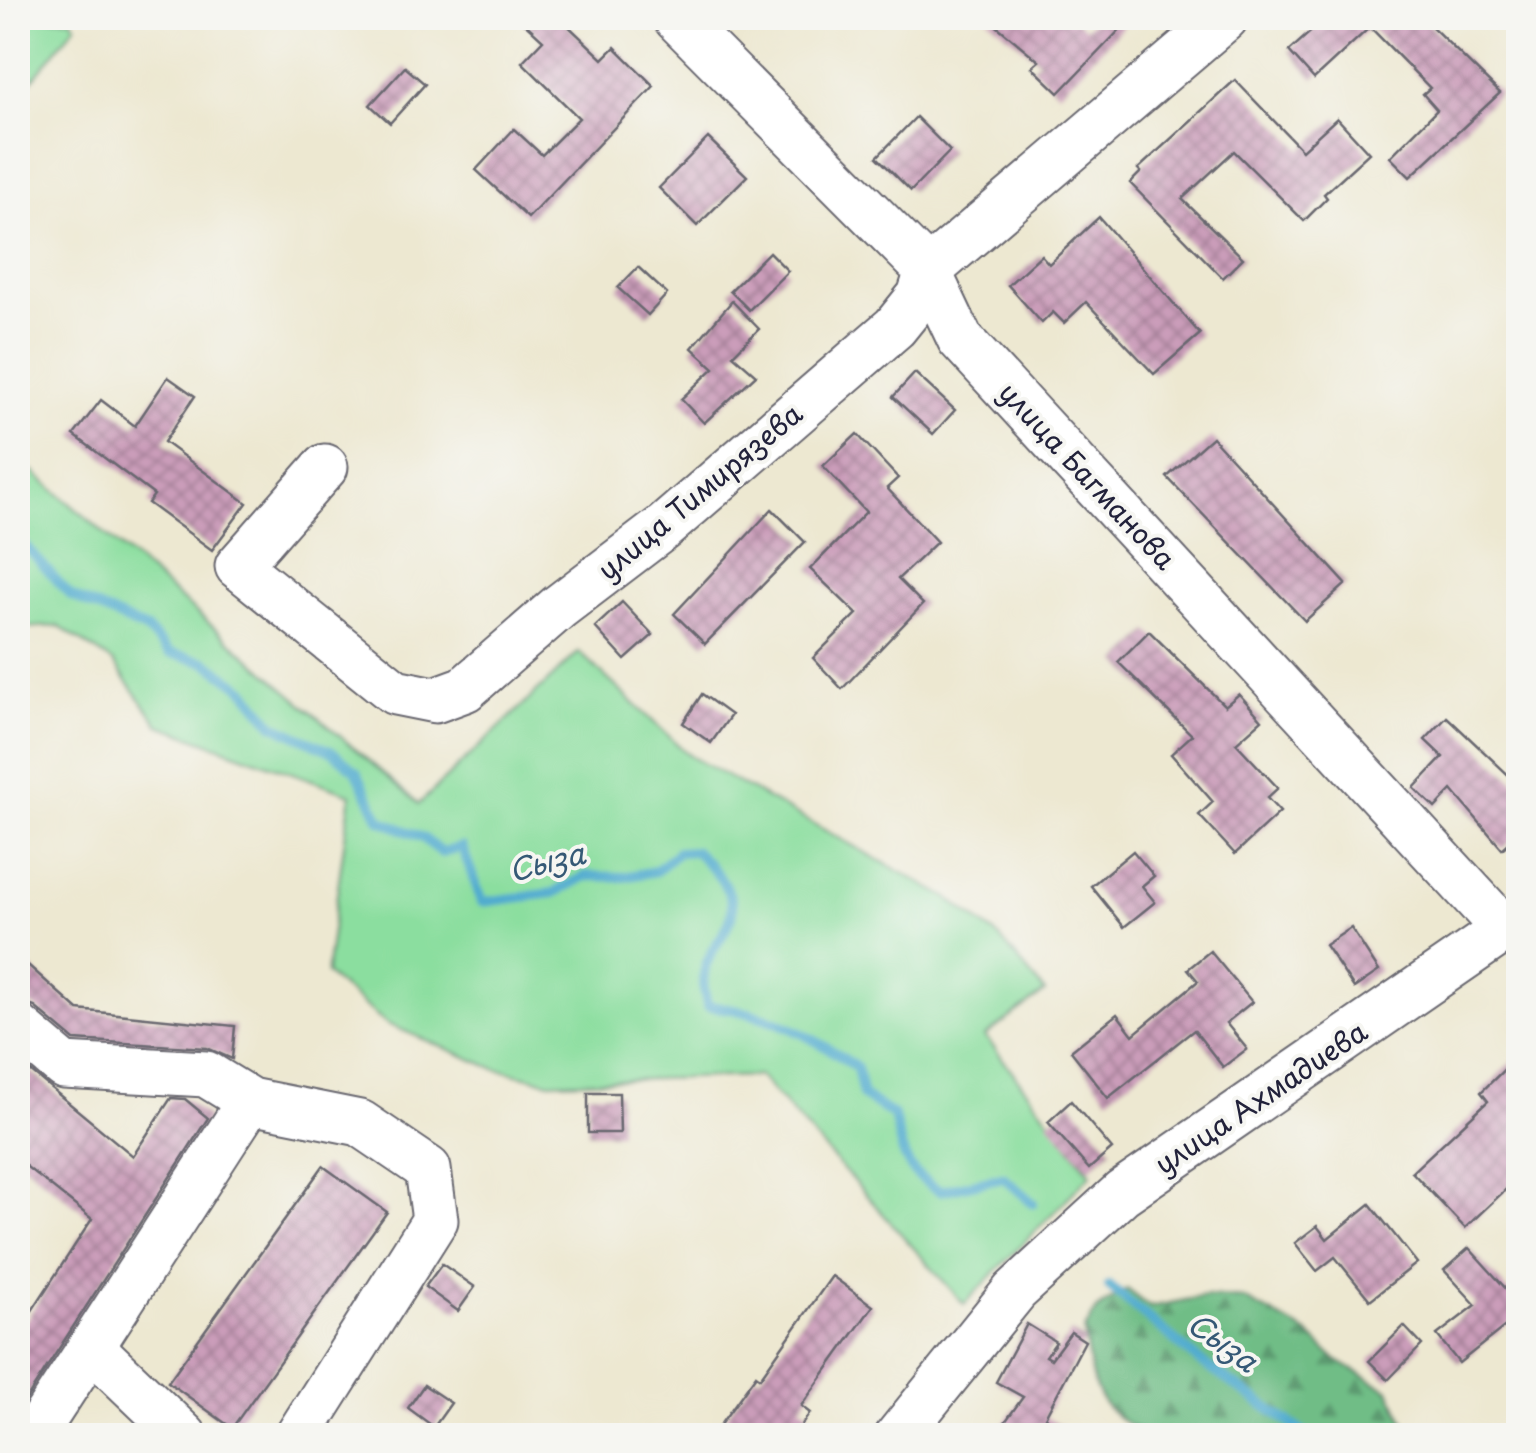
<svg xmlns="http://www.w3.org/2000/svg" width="1536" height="1453" font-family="'Playpen Sans',sans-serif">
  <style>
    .grass { fill: #8bde9f; stroke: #56806d; stroke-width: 2.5 }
    .forest { fill: url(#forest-firs); stroke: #497060; stroke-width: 2.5 }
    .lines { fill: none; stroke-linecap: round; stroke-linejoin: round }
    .stream { stroke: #51accf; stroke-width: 10 }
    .building { fill: url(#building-cross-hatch) }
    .minor-casing { stroke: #696770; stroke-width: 49 }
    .minor { stroke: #fff; stroke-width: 45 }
    .labels { text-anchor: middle; stroke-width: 8; stroke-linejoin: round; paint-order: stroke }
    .street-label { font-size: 28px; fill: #22223b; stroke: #f6f6f2 }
    .water-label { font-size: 30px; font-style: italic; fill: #355976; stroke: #f6f6f2 }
  </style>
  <defs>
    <pattern id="forest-firs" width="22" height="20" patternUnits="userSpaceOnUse" patternTransform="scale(2.5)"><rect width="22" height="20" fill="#70bd86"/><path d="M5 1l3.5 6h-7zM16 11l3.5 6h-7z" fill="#5c996f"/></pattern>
    <pattern id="building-cross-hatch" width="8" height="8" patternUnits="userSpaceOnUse" patternTransform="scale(2.5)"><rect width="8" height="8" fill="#cb9dba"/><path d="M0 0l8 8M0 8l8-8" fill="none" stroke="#a48098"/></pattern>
  </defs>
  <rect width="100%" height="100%" fill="#f6f6f2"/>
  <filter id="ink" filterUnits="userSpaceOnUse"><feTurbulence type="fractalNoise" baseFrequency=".01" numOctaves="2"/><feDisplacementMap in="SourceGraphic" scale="20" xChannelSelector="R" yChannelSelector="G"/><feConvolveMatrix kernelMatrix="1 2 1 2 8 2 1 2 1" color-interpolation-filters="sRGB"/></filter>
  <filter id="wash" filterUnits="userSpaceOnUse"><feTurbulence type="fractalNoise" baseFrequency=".0048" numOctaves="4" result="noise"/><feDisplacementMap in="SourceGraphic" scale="40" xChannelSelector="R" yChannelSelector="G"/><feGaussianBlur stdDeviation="2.25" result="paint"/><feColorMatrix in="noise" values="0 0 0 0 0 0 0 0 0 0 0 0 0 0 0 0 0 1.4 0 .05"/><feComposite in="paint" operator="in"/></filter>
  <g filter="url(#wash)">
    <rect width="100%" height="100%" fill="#ede8d1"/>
    <g class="grass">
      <polygon points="18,18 71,18 76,25 18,98"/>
      <polygon points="18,459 419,804 579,652 690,756 948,898 1000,938 1045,992 985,1036 1091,1174 964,1304 759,1076 550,1082 493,1068 387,1024 326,974 351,794 159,725 113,662 58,626 18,628"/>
    </g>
    <path class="forest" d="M1127,1289L1150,1307L1206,1296L1244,1299L1306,1332L1336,1360L1389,1390L1411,1435H1147C1093,1408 1092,1386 1084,1331L1097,1309Z"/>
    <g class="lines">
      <g class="stream">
        <path d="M18,538L71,596L147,630L169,653L206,662L244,689L274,725L333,752L357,772L380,820L423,838L442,853L462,847L482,902L554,893L586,876L623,877L656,871L678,852L695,851C784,932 681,932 708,1006C765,1011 812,1035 857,1068L863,1096L894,1116C903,1155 903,1171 940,1191L1003,1177L1033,1203"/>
        <polyline points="1109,1286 1198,1360 1309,1436"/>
      </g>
    </g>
    <g id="blocks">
      <g class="building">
        <polygon points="519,18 560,18 603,59 615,47 654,86 528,218 476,170 514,129 542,155 579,118 522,62 543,40"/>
        <polygon points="987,18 1072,18 1085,28 1097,18 1131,18 1059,93 1032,67 1039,61"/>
        <polygon points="1326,18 1423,18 1500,93 1410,177 1390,157 1437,110 1423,94 1430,88 1370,27 1314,79 1289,51"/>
        <polygon points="405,67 425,84 390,123 370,105"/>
        <polygon points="1235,80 1302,150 1337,118 1369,153 1324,194 1327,198 1304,221 1234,151 1182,199 1243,258 1223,278 1130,183 1141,172 1138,169"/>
        <polygon points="916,117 950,151 911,191 877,157"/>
        <polygon points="708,138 747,176 697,226 659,188"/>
        <polygon points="1099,217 1200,334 1154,374 1086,302 1064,323 1053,312 1042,323 1008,285 1041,255 1049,264"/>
        <polygon points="769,252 788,271 749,310 730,291"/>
        <polygon points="638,267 667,294 648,315 618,288"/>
        <polygon points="732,301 759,329 733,355 756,375 704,423 681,399 714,368 692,348"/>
        <polygon points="915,373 955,410 933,434 893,397"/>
        <polygon points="168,377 195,396 164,442 247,503 212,550 148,503 154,495 74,435 101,400 135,426"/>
        <polygon points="857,434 898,478 887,488 937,542 898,579 923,604 842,689 813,658 857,614 810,569 866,512 823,466"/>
        <polygon points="1212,437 1346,584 1305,621 1167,477"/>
        <polygon points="772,509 805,542 705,644 674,614"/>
        <polygon points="622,602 653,635 625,660 595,627"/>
        <polygon points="1149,631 1225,706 1239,694 1262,720 1236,743 1278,788 1267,798 1280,812 1235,854 1199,815 1213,802 1171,754 1192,735 1118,662"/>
        <polygon points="702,694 731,715 711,743 683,723"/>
        <polygon points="1447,717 1518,784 1518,835 1502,849 1452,790 1435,808 1414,788 1443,757 1425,740"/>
        <polygon points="1133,851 1154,876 1142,886 1155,902 1124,927 1091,886"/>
        <polygon points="1351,928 1379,971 1354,988 1325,945"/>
        <polygon points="1210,951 1252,1002 1226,1023 1247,1049 1223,1067 1194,1030 1108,1098 1071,1051 1117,1014 1133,1035 1198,981 1188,969"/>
        <polygon points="18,956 78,1010 235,1026 232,1059 207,1048 74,1040 35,1007 18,1001"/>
        <polygon points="1518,1056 1518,1178 1465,1228 1412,1172 1488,1101 1481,1092"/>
        <polygon points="18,1061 133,1156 171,1098 185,1099 208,1118 18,1412 18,1332 92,1219 18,1160"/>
        <polygon points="588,1093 619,1093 620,1133 588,1133"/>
        <polygon points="1071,1101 1112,1149 1089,1169 1048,1122"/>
        <polygon points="323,1166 387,1212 232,1428 168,1382"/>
        <polygon points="1370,1204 1417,1263 1370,1300 1335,1257 1317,1271 1295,1243 1317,1226 1327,1239"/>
        <polygon points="1469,1248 1518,1302 1518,1316 1459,1363 1437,1335 1476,1305 1444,1270"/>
        <polygon points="442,1264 475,1287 458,1311 425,1287"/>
        <polygon points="832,1276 873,1306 801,1406 810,1413 794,1436 712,1436 756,1375 760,1378"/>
        <polygon points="1027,1324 1056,1342 1046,1356 1051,1359 1071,1332 1085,1341 1045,1417 1082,1436 995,1436 1023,1397 996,1382"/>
        <polygon points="1404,1326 1422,1345 1388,1380 1369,1361"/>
        <polygon points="424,1385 451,1403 434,1427 408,1408"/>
      </g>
    </g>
  </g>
  <g filter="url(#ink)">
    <use href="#blocks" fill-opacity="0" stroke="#696770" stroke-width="2.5"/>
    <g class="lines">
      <g class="minor-casing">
        <g id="minor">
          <polyline points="676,18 928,271 960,339 1506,931"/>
          <polyline points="325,467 238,566 395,692 435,700 465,689 559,607 664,527 895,327 920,296 928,271 1225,18"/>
          <polyline points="18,1027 64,1066 206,1074 250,1101 360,1123 428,1169 435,1220 298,1436"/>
          <polyline points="33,1436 91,1347"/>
          <polyline points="184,1436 91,1347 250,1101"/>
          <polyline points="898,1436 1015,1291 1122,1193 1518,920"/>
        </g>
      </g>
      <use href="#minor" class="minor"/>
    </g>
  </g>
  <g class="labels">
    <g class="street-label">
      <text transform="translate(1087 476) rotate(47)" y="10">улица Багманова</text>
      <text transform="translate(700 492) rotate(-40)" y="10">улица Тимирязева</text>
      <text transform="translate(1261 1098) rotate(-34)" y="10">улица Ахмадиева</text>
    </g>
    <g class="water-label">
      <text transform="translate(547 863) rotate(-14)" y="10">Сыза</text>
      <text transform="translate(1222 1343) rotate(36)" y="10">Сыза</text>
    </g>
  </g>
  <rect width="1536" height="1453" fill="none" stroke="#f6f6f2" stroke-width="60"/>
</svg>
